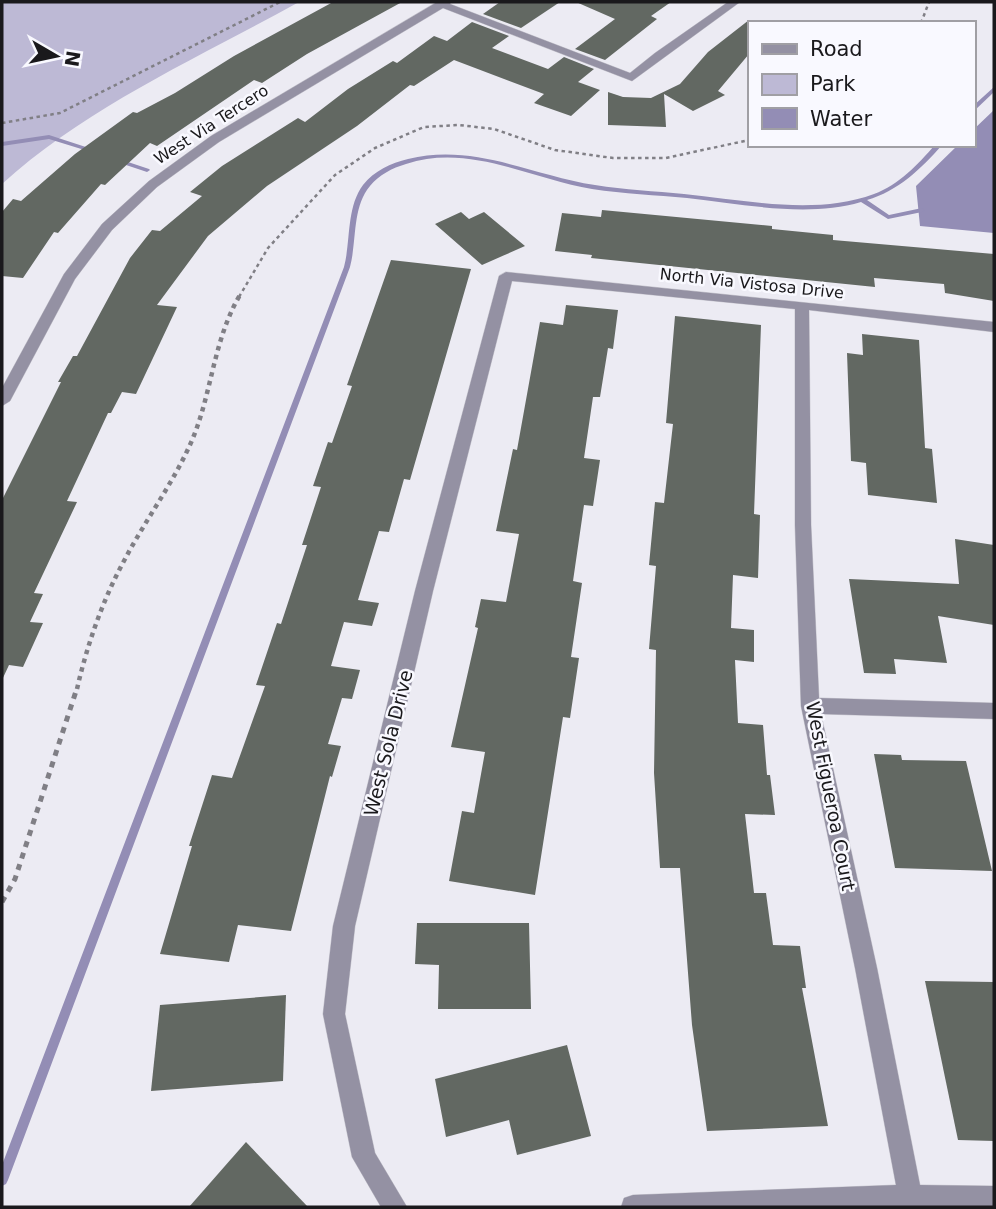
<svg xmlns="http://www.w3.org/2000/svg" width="996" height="1209" font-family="'DejaVu Sans',sans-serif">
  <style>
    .green { fill: #bdb9d5 }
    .water { fill: #938db5 }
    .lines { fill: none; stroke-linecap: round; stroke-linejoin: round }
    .stream { fill: #938db5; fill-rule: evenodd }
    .building { fill: #626862 }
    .minor-casing { stroke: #cac9d1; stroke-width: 1 }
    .path-far2 { stroke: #807f85; stroke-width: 2.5; stroke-dasharray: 3.5 3.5; stroke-linecap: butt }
    .path-far1 { stroke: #807f85; stroke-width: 4.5; stroke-dasharray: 4.5 4.5; stroke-linecap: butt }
    .path { stroke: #807f85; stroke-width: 5; stroke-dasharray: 6 6; stroke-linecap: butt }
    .minor { fill: #9491a3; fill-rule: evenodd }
    .labels { text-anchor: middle; stroke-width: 5; stroke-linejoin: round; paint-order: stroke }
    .far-street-label { font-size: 16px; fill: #1a191c; stroke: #f9f9ff }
    .street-label { font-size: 19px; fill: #1a191c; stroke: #f9f9ff }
  </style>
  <rect width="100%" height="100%" fill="#ecebf3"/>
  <path class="green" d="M2,2H299C198,58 88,106 2,184Z"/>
  <polygon class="water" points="994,110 994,233 920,226 916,186 958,145 973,145 973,130"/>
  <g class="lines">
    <g class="stream">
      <polygon points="994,87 994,92 973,112 973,106"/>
      <polygon points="49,135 95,150 96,151 91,152 49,139 2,146 2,142"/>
      <path d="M935,145H942C921,169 898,191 867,200L889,215L922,208L925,210L922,212L888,219L861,202C807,218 742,204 687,198C656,195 624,194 592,189C531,179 469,143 406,164C392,168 379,175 370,186C352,207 357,241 350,267L8,1180L6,1184L2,1186V1165L344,267C351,241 346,208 363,185C374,171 391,163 408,159C474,143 531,175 595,185C625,190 655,191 684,194C746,200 814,216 874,194C899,185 918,164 935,145Z"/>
      <polygon points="119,159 149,169 150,170 147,172 117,162 116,161"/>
    </g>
  </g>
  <g class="building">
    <polygon points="333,2 402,2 307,54 262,83 254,80 157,146 150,143 105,185 101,184 58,233 54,232 23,278 2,276 2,212 13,199 21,201 75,154 133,112 137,113 175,93 234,56"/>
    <polygon points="500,2 560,2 521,28 483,14"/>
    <polygon points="576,2 671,2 651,16 657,19 605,60 575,49 615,19"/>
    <polygon points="749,20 749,54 718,91 725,95 693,111 664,94 666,127 608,125 608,92 623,97 651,98 680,84 708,52"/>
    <polygon points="472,22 509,36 492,48 548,69 564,57 594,69 578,82 600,90 571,116 534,103 544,94 454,60 414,86 410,85 357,126 267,186 208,236 157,305 177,307 136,394 122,392 111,413 108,413 67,501 77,502 34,593 43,594 30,622 43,623 23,667 9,665 2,680 2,500 61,382 58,382 73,356 77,356 130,258 152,230 160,231 202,196 190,192 222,166 298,118 305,122 348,89 393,61 397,63 434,36 447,41"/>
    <polygon points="602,210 772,226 772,229 833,235 833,240 994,254 994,301 945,293 944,284 874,278 875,287 591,258 592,255 555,251 562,213 601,217"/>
    <polygon points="461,212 469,219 484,212 525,246 482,265 435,224"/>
    <polygon points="391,260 471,269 410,480 404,479 389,532 379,531 358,600 379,603 372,626 344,622 331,666 360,670 352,699 342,698 328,744 341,746 332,777 330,776 291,931 238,925 229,962 160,954 192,846 189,846 212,775 232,778 265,686 256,685 277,623 281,624 307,545 302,545 321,487 313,486 328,442 332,443 352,386 347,385"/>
    <polygon points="566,305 618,310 613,349 608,348 600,397 593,397 584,458 600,460 593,506 584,505 573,581 582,583 571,657 579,658 570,718 563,717 535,895 449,881 462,811 474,813 485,752 451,747 478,628 475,627 481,599 506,602 519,534 496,531 513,449 517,450 540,322 563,325"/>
    <polygon points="675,316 761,325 754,514 760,515 758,578 733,575 731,628 754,630 754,662 735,660 738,723 763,725 767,775 770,775 775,815 745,814 754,893 766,893 773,945 800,946 806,988 802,988 828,1126 707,1131 692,1025 680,868 660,868 654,773 656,650 649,649 656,566 649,565 655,502 664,503 673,424 666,423"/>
    <polygon points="862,334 919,340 925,448 932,449 937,503 868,495 866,463 851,461 847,353 863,355"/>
    <polygon points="955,539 994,545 994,625 938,616 947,663 894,659 896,674 864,673 849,579 959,584"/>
    <polygon points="874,754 901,755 902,760 966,761 992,871 895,868"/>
    <polygon points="417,923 529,923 531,1009 438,1009 439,965 415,964"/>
    <polygon points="925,981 994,982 994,1141 958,1140"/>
    <polygon points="286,995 283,1081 151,1091 160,1005"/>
    <polygon points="567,1045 591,1136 517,1155 509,1120 446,1137 435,1079"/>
    <polygon points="246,1142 308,1207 189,1207"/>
  </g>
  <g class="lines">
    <g class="minor-casing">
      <g id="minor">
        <polygon points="437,2 451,2 450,4 630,73 655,53 728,2 740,2 632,81 443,8 219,142 157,187 112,230 75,279 10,401 2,406 2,388 64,274 102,224 149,181 211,136"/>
        <polygon points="506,272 994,322 994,332 809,310 811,525 819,698 994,703 994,719 821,714 877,968 920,1185 994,1186 994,1207 621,1207 624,1198 633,1195 896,1185 855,968 801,706 795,525 795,309 512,281 433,591 355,926 345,1014 375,1153 407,1207 381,1207 352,1157 323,1014 333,926 415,591 499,276"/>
      </g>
    </g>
    <g class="path-far2">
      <polyline points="921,23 929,2"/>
      <polyline points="2,123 60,113 280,2"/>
      <polyline points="239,297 268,248 335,175 375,148 424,127 459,125 494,129 555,150 613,158 666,158 749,140"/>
    </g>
    <path class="path-far1" d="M77,689C87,645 103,599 125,559C145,521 171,486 189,447C212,398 212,342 240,295"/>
    <polyline class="path" points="2,902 15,879 77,688"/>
    <use href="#minor" class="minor"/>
  </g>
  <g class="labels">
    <g class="far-street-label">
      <text transform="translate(211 124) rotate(-33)" y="6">West Via Tercero</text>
      <text transform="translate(752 283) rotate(6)" y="6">North Via Vistosa Drive</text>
    </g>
    <g class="street-label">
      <text transform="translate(388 743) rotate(-76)" y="7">West Sola Drive</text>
      <text transform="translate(831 796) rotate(79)" y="7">West Figueroa Court</text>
    </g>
  </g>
  <rect width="996" height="1209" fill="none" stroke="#1a191c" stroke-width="7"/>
  <rect x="748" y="21" width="228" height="126" fill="#f9f9ff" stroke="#a09fa4" stroke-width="2"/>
  <rect x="762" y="44" width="35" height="10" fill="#9491a3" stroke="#a09fa4" stroke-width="2"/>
  <text x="810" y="56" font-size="21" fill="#1a191c">Road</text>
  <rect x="762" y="74" width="35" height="21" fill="#bdb9d5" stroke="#a09fa4" stroke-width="2"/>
  <text x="810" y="91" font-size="21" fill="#1a191c">Park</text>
  <rect x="762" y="108" width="35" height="21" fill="#938db5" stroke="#a09fa4" stroke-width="2"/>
  <text x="810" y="126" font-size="21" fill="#1a191c">Water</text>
  <g transform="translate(56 56) rotate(99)" stroke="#f9f9ff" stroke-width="5" paint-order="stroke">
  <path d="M0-5L12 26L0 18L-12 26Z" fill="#1a191c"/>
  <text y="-10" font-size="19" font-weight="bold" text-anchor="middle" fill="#1a191c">N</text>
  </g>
</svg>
